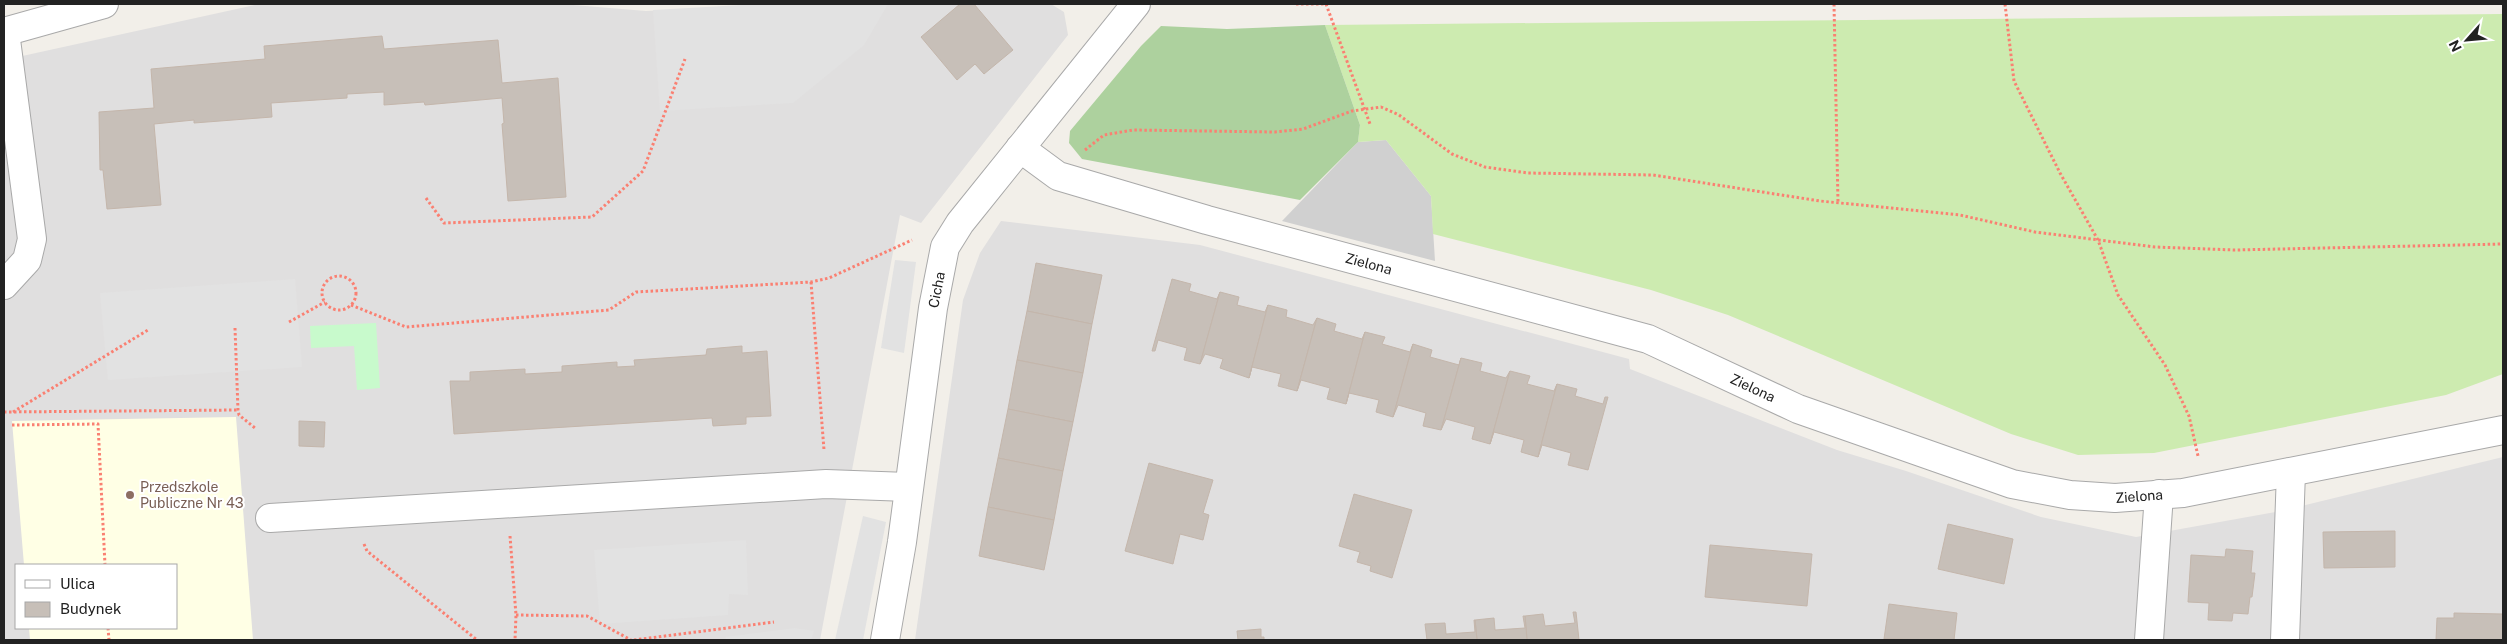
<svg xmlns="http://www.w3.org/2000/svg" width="2507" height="644" font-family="'Public Sans',sans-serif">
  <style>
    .residential { fill: #e0dfdf; fill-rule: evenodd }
    .education { fill: #ffffe5 }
    .religious { fill: #d0d0d0 }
    .grass { fill: #cdebb0 }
    .forest { fill: #add19e }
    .park { fill: #c8facc }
    .parking { fill: #e2e2e2 }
    .building { fill: #c7bfb8; stroke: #c4b6ab }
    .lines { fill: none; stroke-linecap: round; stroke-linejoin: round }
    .minor-casing { stroke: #a9a9a9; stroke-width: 30 }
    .path { stroke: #fa8072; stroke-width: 3; stroke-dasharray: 2.5 2.5; stroke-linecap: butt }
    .minor { stroke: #fff; stroke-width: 28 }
    .education-dot { fill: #8d6e63; stroke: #fff; stroke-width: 2 }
    .labels { text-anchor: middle; stroke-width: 4; stroke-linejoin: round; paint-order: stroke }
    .street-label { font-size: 14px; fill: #222; stroke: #fff }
    .education-label { font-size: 14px; fill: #785e54; stroke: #fff; text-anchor: start }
  </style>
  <rect width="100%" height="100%" fill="#f2efe9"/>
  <g class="residential">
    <path d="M259,4H561L646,11L789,4H1051L1064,12L1068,35L921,223L900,215L820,640H4V60ZM16,565H176V628H16Z"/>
    <polygon points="1001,221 1200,245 1629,359 1630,369 1837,450 1906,471 2041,517 2136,537 2281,511 2503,457 2503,640 915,640 963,300 980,253"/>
  </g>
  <polygon class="education" points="236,417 253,640 30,640 29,628 176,628 176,565 24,565 12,421"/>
  <polygon class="religious" points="1386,140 1431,196 1435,261 1282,221 1358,142"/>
  <polygon class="grass" points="2503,14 2503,374 2446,395 2154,453 2078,455 2011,434 1728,315 1651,290 1433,234 1431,196 1386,140 1358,142 1360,125 1325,25"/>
  <polygon class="forest" points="1325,25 1360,125 1358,142 1300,200 1082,159 1069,143 1070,131 1141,46 1161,26 1227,29"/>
  <polygon class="park" points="376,323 380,388 357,390 354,346 311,348 310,326"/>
  <g class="parking">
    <polygon points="759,4 888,4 864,45 793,103 660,111 653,10"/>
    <polygon points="895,260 916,262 904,353 881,348"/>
    <polygon points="295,279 302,367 108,380 100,293"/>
    <polygon points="863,516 886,522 863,640 835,640"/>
    <polygon points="746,540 748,595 729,594 728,615 600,624 594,550"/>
    <polygon points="794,628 814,631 811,640 725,640 726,637"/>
  </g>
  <g class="building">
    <polygon points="960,4 974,4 1013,50 984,74 975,64 957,80 921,37"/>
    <polygon points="382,36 384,49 498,40 502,83 558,78 566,197 508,201 502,124 504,123 502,98 425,105 424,102 384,105 384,92 347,94 347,98 271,103 272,117 194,123 194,120 154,124 161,205 107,209 103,170 100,170 99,112 154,108 151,69 265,59 264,46"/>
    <polygon points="1036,263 1102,275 1092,324 1027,311"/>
    <polygon points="1172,279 1191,284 1189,291 1217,299 1220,292 1200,364 1184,360 1187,348 1158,340 1155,351 1152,351"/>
    <polygon points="1220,292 1239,297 1237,305 1265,312 1268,305 1249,378 1220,368 1223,359 1205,354 1200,364"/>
    <polygon points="1268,305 1287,310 1286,317 1313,325 1317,318 1297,391 1278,386 1281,374 1252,367 1249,378"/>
    <polygon points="1027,311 1092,324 1083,373 1017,360"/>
    <polygon points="1317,318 1336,324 1334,331 1362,339 1365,332 1346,404 1327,399 1330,388 1301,380 1297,391"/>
    <polygon points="1365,332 1385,337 1382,344 1410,352 1413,344 1393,417 1376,412 1379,400 1349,393 1346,404"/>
    <polygon points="1413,344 1432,350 1430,357 1459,365 1461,358 1441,430 1423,426 1426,413 1398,405 1393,417"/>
    <polygon points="742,346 742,353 767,351 771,416 746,417 746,424 713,426 712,418 454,434 450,381 470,381 470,372 525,369 525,374 562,372 562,366 617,362 617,367 635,366 634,360 706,355 707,349"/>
    <polygon points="1461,358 1482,363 1480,371 1506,378 1510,371 1490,444 1472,439 1475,427 1446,419 1441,430"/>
    <polygon points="1017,360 1083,373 1073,422 1008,409"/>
    <polygon points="1510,371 1530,376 1527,384 1554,391 1557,384 1538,457 1521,452 1524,440 1494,432 1490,444"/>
    <polygon points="1557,384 1577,389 1575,396 1603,404 1605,397 1608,397 1588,470 1568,465 1571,453 1542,445 1538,457"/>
    <polygon points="1008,409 1073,422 1063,471 998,458"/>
    <polygon points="299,421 325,422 324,447 299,446"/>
    <polygon points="998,458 1063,471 1054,520 988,507"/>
    <polygon points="1149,463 1213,480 1203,513 1209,515 1203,540 1180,534 1173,564 1125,551"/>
    <polygon points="1354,494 1412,510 1392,578 1370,571 1371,566 1357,562 1360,552 1339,546"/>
    <polygon points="988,507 1054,520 1044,570 979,556"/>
    <polygon points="1948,524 2013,539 2004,584 1938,569"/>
    <polygon points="2395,531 2395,567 2324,568 2323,532"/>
    <polygon points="1710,545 1812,554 1807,606 1705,597"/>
    <polygon points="2226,549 2253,551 2251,573 2255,573 2252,597 2250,597 2248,614 2233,613 2232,621 2208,620 2209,603 2188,602 2191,555 2225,557"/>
    <polygon points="1889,604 1957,613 1954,640 1884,639"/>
    <polygon points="1573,612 1576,612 1579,640 1527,640 1525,616 1543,614 1545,626 1575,623"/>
    <polygon points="2454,613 2503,614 2503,640 2436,640 2437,618 2454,618"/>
    <polygon points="1523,616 1525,616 1527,640 1477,640 1475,620 1494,618 1495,630 1525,628"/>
    <polygon points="1474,620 1475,620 1477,640 1427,640 1425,624 1445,623 1446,634 1475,632"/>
    <polygon points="1261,629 1261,637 1264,637 1264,640 1238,640 1237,631"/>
  </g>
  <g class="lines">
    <g class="minor-casing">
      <g id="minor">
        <polyline points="4,32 104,4"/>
        <path id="s1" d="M1020,148L1058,176L1207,220L1648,339L1798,409L2012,484L2070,495L2115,498L2183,493L2503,430"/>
        <polyline points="4,285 27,260 32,239 5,32"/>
        <polyline points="270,518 826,484 908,487"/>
        <path id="s2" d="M885,640L902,542L933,308L945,247L960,223L1136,4"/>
        <polyline points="2149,640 2159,494"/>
        <polyline points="2285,640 2291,472"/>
      </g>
    </g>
    <g class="path">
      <polyline points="1296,4 1326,4 1370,124"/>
      <polyline points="1834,4 1838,203"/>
      <polyline points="2005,4 2014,81 2060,173 2098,240 2118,295 2165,365 2189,416 2198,456"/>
      <polyline points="1085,150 1104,135 1133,130 1275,132 1303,129 1352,111 1381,107 1399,115 1452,154 1485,167 1528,173 1653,175 1820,201 1960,215 2035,232 2155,247 2235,250 2503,244"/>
      <polyline points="426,198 444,223 592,217 643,171 685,59"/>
      <circle cx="339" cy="293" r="17"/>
      <polyline points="811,282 824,450"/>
      <polyline points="351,305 406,327 609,310 636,292 811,282 829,278 912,240"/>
      <polyline points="289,322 325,302"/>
      <polyline points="235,328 238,410 239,415 255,428"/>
      <polyline points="4,412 238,410"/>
      <polyline points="13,412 148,330"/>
      <polyline points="12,425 98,424 105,565"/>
      <polyline points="510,536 516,615 515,640"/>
      <polyline points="364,544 367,551 477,640"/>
      <polyline points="516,615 587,616 631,640"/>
      <polyline points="108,628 109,640"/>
      <polyline points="634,640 774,622"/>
    </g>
    <use href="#minor" class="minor"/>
  </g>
  <circle class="education-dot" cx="130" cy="495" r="5"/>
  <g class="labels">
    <g class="street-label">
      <text dy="5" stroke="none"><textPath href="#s1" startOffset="370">Zielona</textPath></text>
      <text dy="5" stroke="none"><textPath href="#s2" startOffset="354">Cicha</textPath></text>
      <text dy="5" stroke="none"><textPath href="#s1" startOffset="775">Zielona</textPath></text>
      <text dy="5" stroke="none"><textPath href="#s1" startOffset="1180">Zielona</textPath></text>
    </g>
    <g class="education-label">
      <text x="140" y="492">Przedszkole<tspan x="140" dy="16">Publiczne Nr 43</tspan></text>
    </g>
  </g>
  <rect width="2507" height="644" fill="none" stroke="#222222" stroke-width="10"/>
  <rect x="15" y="564" width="162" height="65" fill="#ffffff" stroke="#a7a7a7"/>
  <rect x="25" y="580" width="25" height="8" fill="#ffffff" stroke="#a7a7a7"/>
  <text x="60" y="589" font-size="15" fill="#222222">Ulica</text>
  <rect x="25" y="602" width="25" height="15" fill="#c7bfb8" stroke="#a7a7a7"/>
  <text x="60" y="614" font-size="15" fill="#222222">Budynek</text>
  <g transform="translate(2467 40) rotate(243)" stroke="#ffffff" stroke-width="4" paint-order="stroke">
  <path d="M0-4L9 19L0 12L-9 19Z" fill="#222222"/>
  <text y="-8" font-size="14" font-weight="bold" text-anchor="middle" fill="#222222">N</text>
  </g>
</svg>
